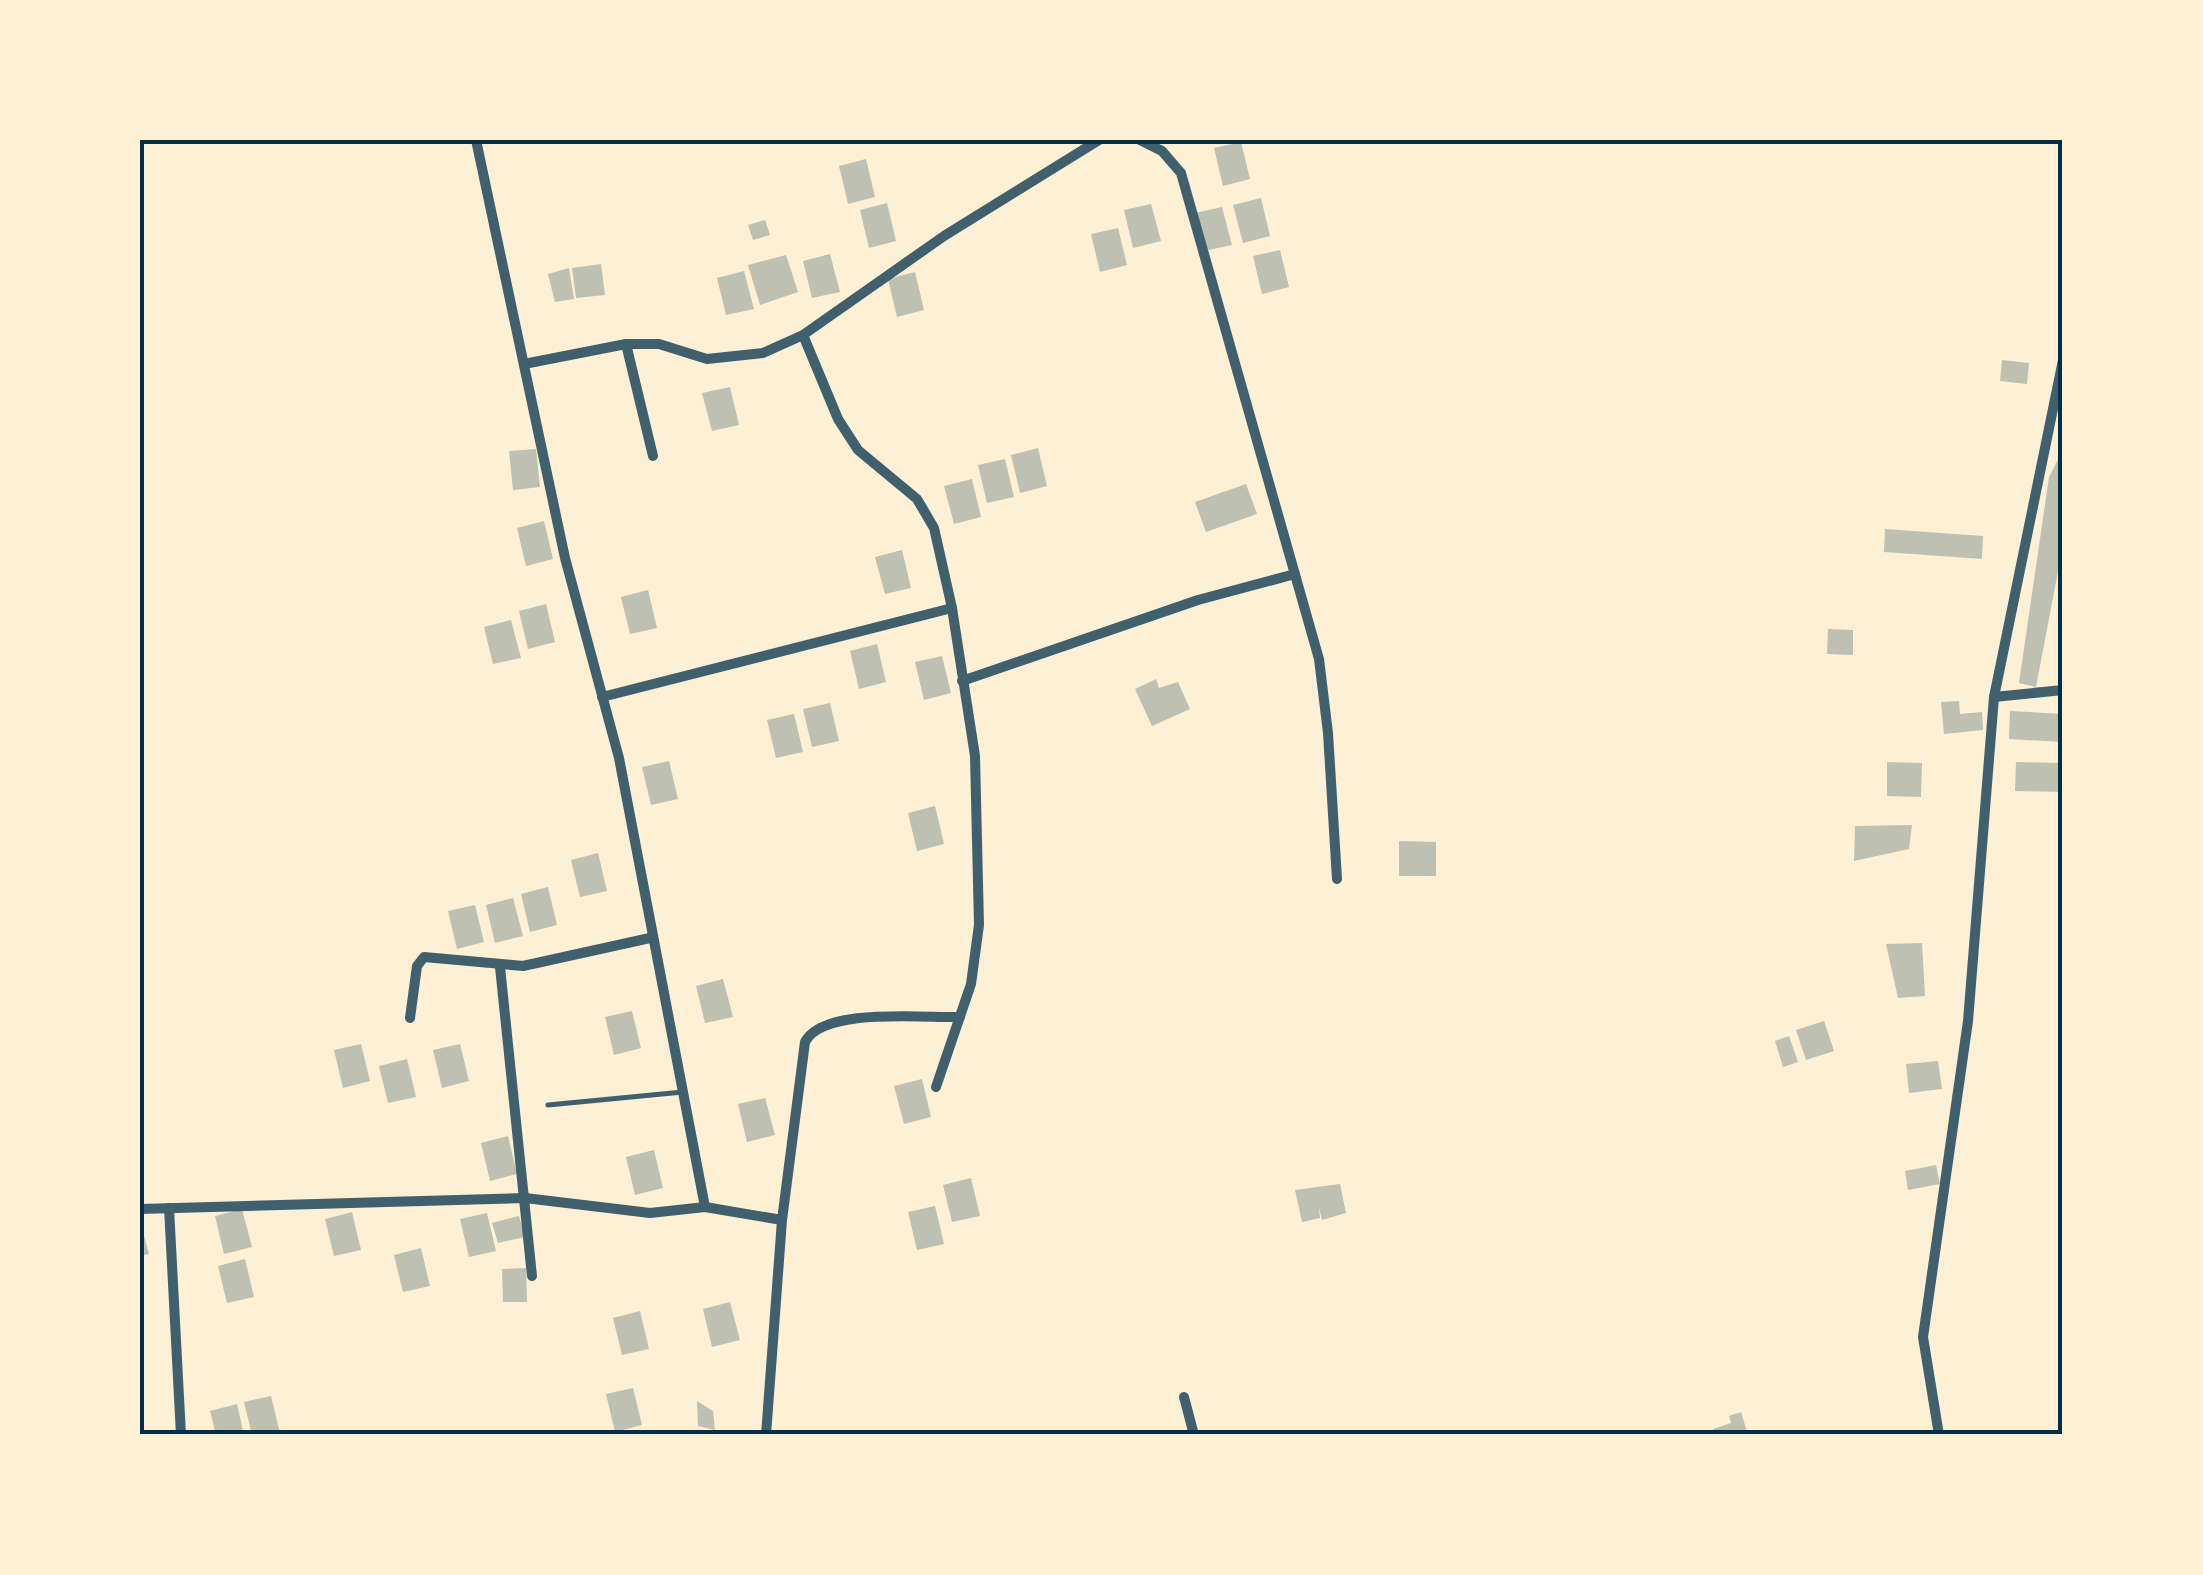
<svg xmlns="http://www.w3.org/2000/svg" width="2203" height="1575" font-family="'DejaVu Sans',sans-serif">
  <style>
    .building { fill: #bec0b2 }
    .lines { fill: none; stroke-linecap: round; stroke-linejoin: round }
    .service { stroke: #3f606c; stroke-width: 5 }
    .minor { stroke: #3f606c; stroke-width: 10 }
    .neatline { fill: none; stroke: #003049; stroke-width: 4 }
  </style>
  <rect width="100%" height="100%" fill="#fdf0d5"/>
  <g class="building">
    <polygon points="1241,142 1250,179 1223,186 1214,148"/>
    <polygon points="866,159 875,197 848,204 839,166"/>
    <polygon points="1261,198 1270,236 1243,243 1233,205"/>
    <polygon points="887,203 896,241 869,248 860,210"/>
    <polygon points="1151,204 1161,241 1133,248 1124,210"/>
    <polygon points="1222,207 1232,245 1204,251 1195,213"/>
    <polygon points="765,220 770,235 753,240 748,225"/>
    <polygon points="1118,228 1127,265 1100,272 1091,234"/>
    <polygon points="1280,250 1289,287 1262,294 1253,256"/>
    <polygon points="830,254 840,292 812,298 803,261"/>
    <polygon points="786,255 798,292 760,305 748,265"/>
    <polygon points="601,264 605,295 576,298 572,268"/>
    <polygon points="569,268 574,299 555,302 548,274"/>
    <polygon points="744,271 754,309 726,315 717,278"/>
    <polygon points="915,272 924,310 897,317 888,279"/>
    <polygon points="2002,360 2029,363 2027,384 2000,381"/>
    <polygon points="730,387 739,425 712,431 702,393"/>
    <polygon points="1038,448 1047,486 1020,493 1011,455"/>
    <polygon points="536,449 540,487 513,490 509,451"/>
    <polygon points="2063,450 2063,545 2036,687 2019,683 2049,477"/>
    <polygon points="1005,459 1014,497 987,503 978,465"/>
    <polygon points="972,479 981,517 954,524 944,486"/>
    <polygon points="1246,484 1257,514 1206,532 1195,502"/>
    <polygon points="544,521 553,559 526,566 517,528"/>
    <polygon points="1885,529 1983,536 1982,559 1884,552"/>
    <polygon points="902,550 911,588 885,594 875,557"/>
    <polygon points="648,590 657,628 630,634 621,597"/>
    <polygon points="546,604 555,642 528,649 519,611"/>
    <polygon points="511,620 521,658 493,664 484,627"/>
    <polygon points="1828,629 1853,630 1853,655 1827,654"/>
    <polygon points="877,644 886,682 859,689 850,651"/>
    <polygon points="942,656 951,693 924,700 915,662"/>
    <polygon points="1156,679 1159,688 1178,682 1190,709 1152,726 1135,689"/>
    <polygon points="1959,701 1960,714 1982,712 1983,730 1944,734 1941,702"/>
    <polygon points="830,703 839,741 812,747 803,709"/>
    <polygon points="2010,711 2063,714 2063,742 2009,739"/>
    <polygon points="794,714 803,752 776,758 767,720"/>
    <polygon points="669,761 678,799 651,805 642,767"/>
    <polygon points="1887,762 1922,763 1921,797 1887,796"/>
    <polygon points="2016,762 2063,763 2063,792 2015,791"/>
    <polygon points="935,806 944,844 917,851 908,813"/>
    <polygon points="1912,825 1909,849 1854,861 1855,826"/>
    <polygon points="1399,841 1436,842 1436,876 1399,876"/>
    <polygon points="598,853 607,891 580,897 571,860"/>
    <polygon points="548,887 557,925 530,932 521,894"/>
    <polygon points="513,898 523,936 495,943 486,905"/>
    <polygon points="475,905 484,942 457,949 448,911"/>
    <polygon points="1922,943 1925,996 1898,998 1886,944"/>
    <polygon points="723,979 733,1017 705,1023 696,986"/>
    <polygon points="632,1011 641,1048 614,1055 605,1017"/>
    <polygon points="1824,1021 1834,1051 1806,1060 1796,1030"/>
    <polygon points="1789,1036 1798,1062 1783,1067 1775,1041"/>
    <polygon points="361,1044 370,1081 343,1088 334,1050"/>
    <polygon points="460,1044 469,1081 442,1088 433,1050"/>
    <polygon points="407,1059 416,1097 388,1103 379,1066"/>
    <polygon points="1938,1061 1942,1089 1909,1093 1906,1064"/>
    <polygon points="922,1079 931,1117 904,1124 894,1086"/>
    <polygon points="765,1098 775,1135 747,1142 738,1104"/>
    <polygon points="508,1136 517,1174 490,1181 481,1143"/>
    <polygon points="654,1150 663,1188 635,1195 626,1157"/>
    <polygon points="1936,1165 1940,1184 1908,1190 1905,1171"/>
    <polygon points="971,1178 980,1216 952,1222 943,1185"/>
    <polygon points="1340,1184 1346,1213 1322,1220 1319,1207 1320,1218 1302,1222 1295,1190"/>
    <polygon points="935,1206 944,1244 917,1250 908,1212"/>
    <polygon points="242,1209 252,1247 224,1254 215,1216"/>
    <polygon points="352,1212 361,1250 334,1256 325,1219"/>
    <polygon points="487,1213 496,1251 469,1257 460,1219"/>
    <polygon points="519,1216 525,1237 498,1243 492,1223"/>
    <polygon points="140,1221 149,1254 140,1256"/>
    <polygon points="421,1248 430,1286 403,1292 394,1255"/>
    <polygon points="245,1259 254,1297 227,1303 218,1266"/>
    <polygon points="526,1268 527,1302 503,1302 502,1269"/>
    <polygon points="730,1302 740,1340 712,1347 703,1309"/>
    <polygon points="640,1311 649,1349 622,1355 613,1318"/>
    <polygon points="633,1388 642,1425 615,1432 606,1394"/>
    <polygon points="271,1396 280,1433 252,1435 244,1402"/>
    <polygon points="697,1401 713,1411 715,1430 698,1426"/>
    <polygon points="237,1404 244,1435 216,1435 210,1411"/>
    <polygon points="1741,1412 1748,1435 1714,1435 1713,1429 1731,1423 1729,1416"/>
  </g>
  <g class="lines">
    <polyline class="service" points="548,1105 683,1092"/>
    <g class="minor">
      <polyline points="1140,140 1162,151 1181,173 1319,659 1328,733 1337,879"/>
      <polyline points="803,335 838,419 858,450 917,499 934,528 952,608 975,756 979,925 971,984 936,1087"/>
      <polyline points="626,344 653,456"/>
      <polyline points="524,364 626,344 659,344 707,359 763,353 803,335 944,236 1099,140"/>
      <polyline points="962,681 1198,600 1295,574"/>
      <polyline points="602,697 952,608"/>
      <polyline points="1994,697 2063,690"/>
      <polyline points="500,967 532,1276"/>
      <polyline points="410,1018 417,966 424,957 523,966 650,938"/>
      <polyline points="705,1207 782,1220"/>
      <polyline points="169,1208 181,1435"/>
      <polyline points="140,1209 525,1198 650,1213 705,1207 619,758 565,558 476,140"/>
      <polyline points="1184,1397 1194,1435"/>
      <path d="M766,1435L782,1220L805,1042C823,1007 922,1018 960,1017"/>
      <polyline points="1939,1435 1923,1337 1968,1021 1994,697 2063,360"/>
    </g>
  </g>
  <rect width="2203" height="1575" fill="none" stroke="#fdf0d5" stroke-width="285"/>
  <rect x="142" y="142" width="1918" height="1290" class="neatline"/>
</svg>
